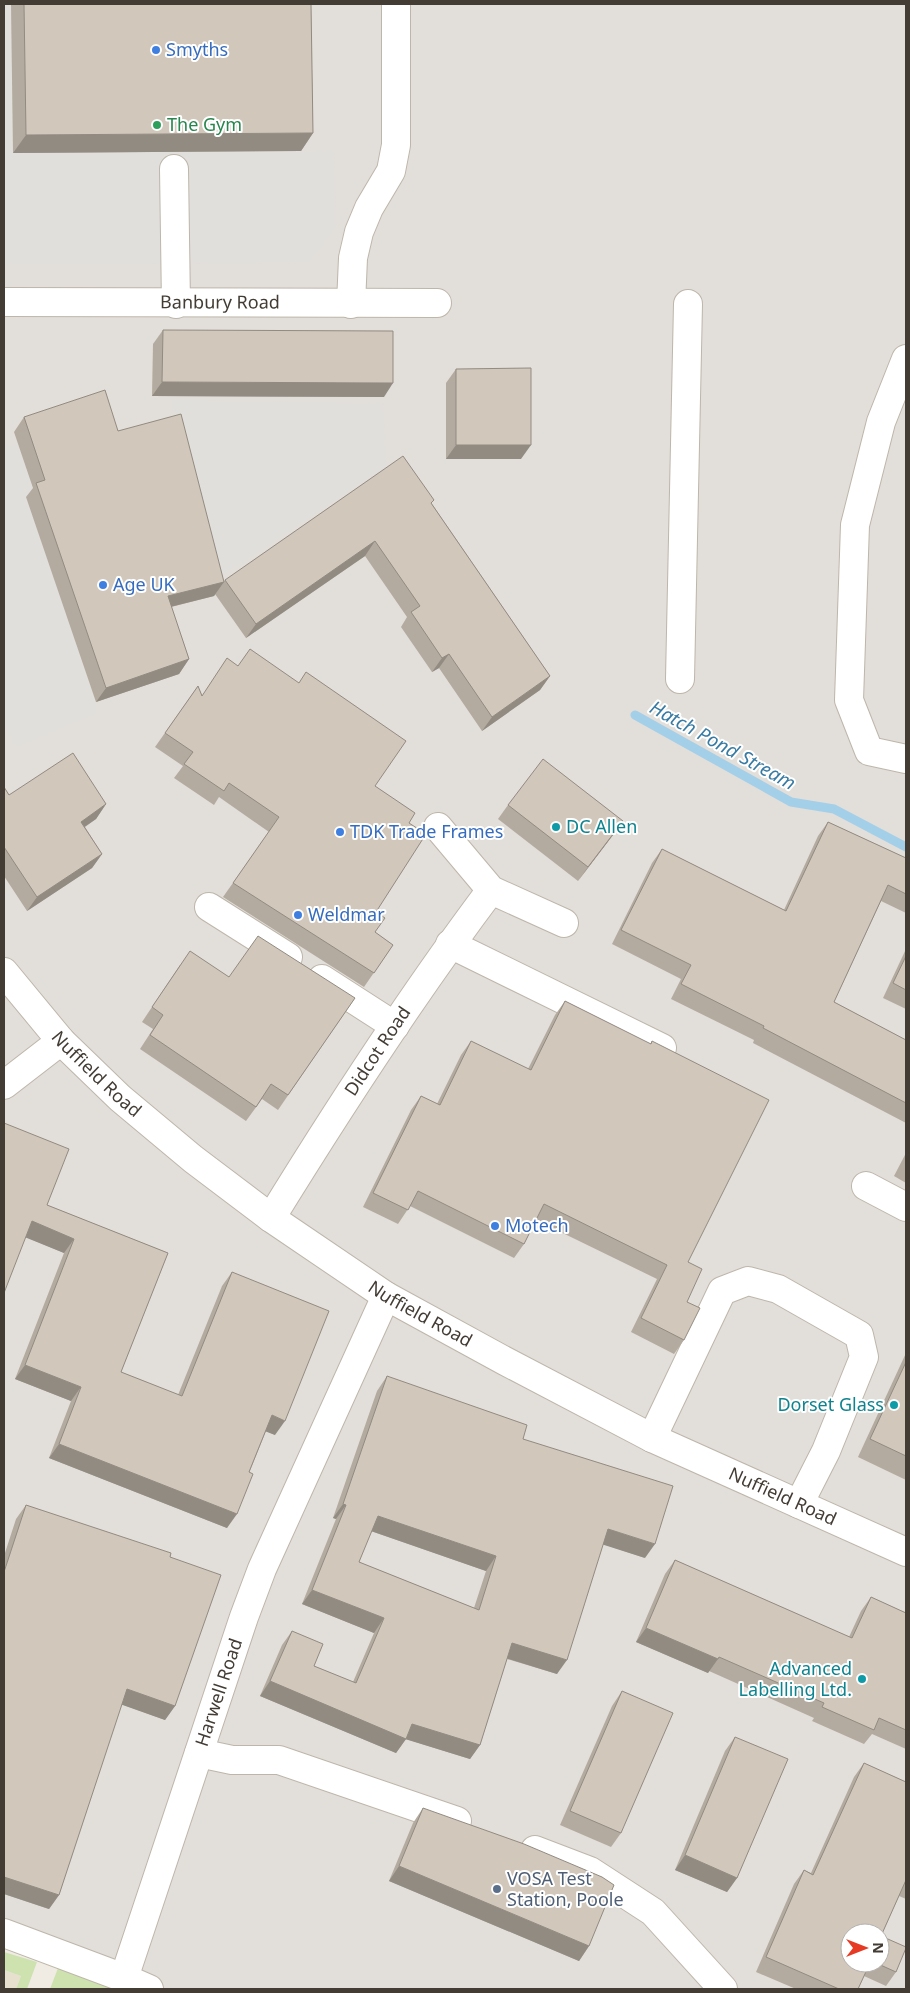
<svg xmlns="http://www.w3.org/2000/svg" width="910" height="1993" font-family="'Noto Sans',sans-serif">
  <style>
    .industrial { fill: #e2ded9; fill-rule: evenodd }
    .education { fill: #e8e0ce }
    .green { fill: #cde2af }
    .parking { fill: #e1dfdc }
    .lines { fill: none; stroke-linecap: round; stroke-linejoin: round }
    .stream { stroke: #a4cfe9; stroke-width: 9 }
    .minor-casing { stroke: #beb6aa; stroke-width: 30 }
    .minor { stroke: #fff; stroke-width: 28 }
    .wall { fill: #b4aba0; fill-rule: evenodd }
    .shaded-wall { fill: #928b82 }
    .building { fill: #d1c7ba; stroke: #928b82; fill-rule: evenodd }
    .shop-dot { fill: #3f7fe0; stroke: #fff; stroke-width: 2 }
    .leisure-dot { fill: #2e9e5b; stroke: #fff; stroke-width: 2 }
    .culture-dot { fill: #0f9aa8; stroke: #fff; stroke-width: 2 }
    .service-dot { fill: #5c6f8a; stroke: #fff; stroke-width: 2 }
    .labels { text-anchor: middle; stroke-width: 4; stroke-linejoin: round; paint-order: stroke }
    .shop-label { font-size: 18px; fill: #366cbe; stroke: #fff; text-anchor: start }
    .leisure-label { font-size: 18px; fill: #27864d; stroke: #fff; text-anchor: start }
    .street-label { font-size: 18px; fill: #423c34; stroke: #fff }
    .culture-label { font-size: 18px; fill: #0d838f; stroke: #fff; text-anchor: end }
    .service-label { font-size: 18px; fill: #4e5e75; stroke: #fff; text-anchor: start }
    .water-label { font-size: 19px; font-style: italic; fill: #377aa3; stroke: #fff }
  </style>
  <rect width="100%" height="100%" fill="#f0ece4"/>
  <path class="industrial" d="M4,4H906V1989H149L4,1933ZM850,1933H880V1963H850Z"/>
  <polygon class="education" points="4,1970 21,1976 16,1989 4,1989"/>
  <g class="green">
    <polygon points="4,1952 37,1962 27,1989 16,1989 21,1976 4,1970"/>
    <polygon points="63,1955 149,1989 50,1989"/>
  </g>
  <g class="parking">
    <polygon points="4,4 11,4 13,153 334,151 336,229 308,263 4,264"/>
    <polygon points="172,400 383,403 386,467 218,578 175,417"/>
    <polygon points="18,444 35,494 26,498 96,702 96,714 15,747 4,722 4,447"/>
  </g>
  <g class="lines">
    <polyline class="stream" points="635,715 791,802 834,809 906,847"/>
    <g class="minor-casing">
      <g id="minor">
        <polyline points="174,169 176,304"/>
        <path id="s1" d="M4,302L437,303"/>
        <polyline points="351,304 353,258 359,232 369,208 391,171 396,145 396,4"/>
        <polyline points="906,359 881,422 855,525 849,700 869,751 906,759"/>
        <polyline points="680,679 688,304"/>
        <polyline points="438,827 491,890 564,923"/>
        <polyline points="209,907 288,957"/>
        <polyline points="450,944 662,1048"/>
        <path id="s2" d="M4,972L61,1041L120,1098L193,1159L271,1218L386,1296L505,1361L652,1438L906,1552"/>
        <polyline points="322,979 395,1026"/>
        <polyline points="4,1085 61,1041"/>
        <polyline points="866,1186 906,1207"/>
        <path id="s3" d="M271,1218C340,1106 412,995 491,890"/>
        <polyline points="652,1438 722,1291 748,1281 778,1289 859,1335 864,1357 826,1451 799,1504"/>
        <polyline points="199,1753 232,1760 279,1760 457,1821"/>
        <polyline points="535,1850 590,1871 653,1912 723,1989"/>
        <polyline points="4,1933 124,1978 149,1989"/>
        <path id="s4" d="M124,1978L244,1617L262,1569L386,1296"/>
      </g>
    </g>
    <use href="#minor" class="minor"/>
  </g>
  <g class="wall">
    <polygon points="11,4 311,4 313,133 301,151 13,153"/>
    <polygon points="163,330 384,397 152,396 153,344"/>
    <polygon points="456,369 521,459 446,459 446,383"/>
    <polygon points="24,417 118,431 224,582 214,596 171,607 189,659 179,674 96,702 26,497 33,488 14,432"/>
    <polygon points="432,504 550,676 540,690 482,731 439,668 432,672 401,627 407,617 365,556 246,638 215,594 225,580"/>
    <polygon points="198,686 202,695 375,786 409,823 376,912 375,932 393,945 364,987 223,897 269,832 219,797 214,805 174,778 183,766 155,747"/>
    <polygon points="4,787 9,795 106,804 96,819 85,827 102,854 92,868 27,911 4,876"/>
    <polygon points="508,805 613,835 578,881 498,819"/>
    <polygon points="828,822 906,858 906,913 881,901 834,1002 906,1040 906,1123 753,1043 754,1040 671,999 681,979 612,944 652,863 662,849 784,910 818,836"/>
    <polygon points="906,949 906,1009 883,998"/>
    <polygon points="180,965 229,977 355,998 278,1110 262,1099 246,1121 140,1049 153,1029 142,1022"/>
    <polygon points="565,1001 650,1044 652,1041 688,1262 684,1340 674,1354 631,1332 657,1279 536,1220 524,1244 514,1258 410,1206 398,1224 363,1207 411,1110 421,1096 437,1104 461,1055 471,1041 528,1069 555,1015"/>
    <polygon points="4,1123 47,1205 168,1253 121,1372 178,1395 222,1286 232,1272 275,1435 266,1431 227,1528 49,1458 71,1401 15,1379 64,1253 26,1237"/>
    <polygon points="906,1153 906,1183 894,1176"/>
    <polygon points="906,1353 906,1480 858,1457"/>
    <path d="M387,1376L523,1439L645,1558L603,1544L557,1674L507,1659L480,1745L470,1759L406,1739L396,1753L260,1696L282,1645L292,1631L314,1666L353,1682L374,1633L302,1604L336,1519L333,1518L377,1391ZM371,1531L486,1571L474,1608L359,1562Z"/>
    <polygon points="26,1505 170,1557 175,1706 165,1720 121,1704 59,1895 49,1909 4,1894 4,1556 16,1519"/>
    <polygon points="675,1560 849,1637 861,1611 871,1597 906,1613 906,1749 872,1734 864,1744 812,1721 814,1718 709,1671 708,1673 636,1642 665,1574"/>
    <polygon points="622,1691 621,1833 611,1847 560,1825 612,1706"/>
    <polygon points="735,1737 737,1878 727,1892 675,1870 725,1751"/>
    <path d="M864,1763L906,1782V1899L899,1896L881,1936L896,1972L886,1986L864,1976L858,1989H796L756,1972L794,1884L804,1870L811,1873L854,1777ZM880,1933V1963H850Z"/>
    <polygon points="423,1808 589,1946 579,1961 389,1881 413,1823"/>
  </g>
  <g class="shaded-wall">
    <polygon points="313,133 301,151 13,153 26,135"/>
    <polygon points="162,382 393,383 384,397 152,396"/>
    <polygon points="456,445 531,445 521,459 446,459"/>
    <polygon points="375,541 365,556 246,638 256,624"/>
    <polygon points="224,582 214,596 158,610 168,596"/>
    <polygon points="449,654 439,668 432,672 442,658"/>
    <polygon points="189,659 179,674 96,702 106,688"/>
    <polygon points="550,676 540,690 482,731 492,717"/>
    <polygon points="106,804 96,819 71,836 81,822"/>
    <polygon points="623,821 613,835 578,881 588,867"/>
    <polygon points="102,854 92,868 27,911 37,897"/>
    <polygon points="32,1221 74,1239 64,1253 22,1236"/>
    <polygon points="25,1365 81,1387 71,1401 15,1379"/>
    <polygon points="272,1415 285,1421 275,1435 262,1430"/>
    <polygon points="59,1444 237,1514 227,1528 49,1458"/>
    <polygon points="343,1504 346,1505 336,1519 333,1518"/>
    <polygon points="378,1516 496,1556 486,1571 368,1530"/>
    <polygon points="608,1529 655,1544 645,1558 598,1543"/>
    <polygon points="312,1590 384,1618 374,1633 302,1604"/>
    <polygon points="646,1628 718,1659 708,1673 636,1642"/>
    <polygon points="512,1643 567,1660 557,1674 502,1657"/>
    <polygon points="270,1681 412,1724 480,1745 470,1759 405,1739 406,1739 396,1753 260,1696"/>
    <polygon points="127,1689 175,1706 165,1720 117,1703"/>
    <polygon points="685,1855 737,1878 727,1892 675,1870"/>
    <polygon points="399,1866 589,1946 579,1961 389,1881"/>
    <polygon points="4,1877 59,1895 49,1909 4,1894"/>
  </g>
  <g class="building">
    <polygon points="24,4 311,4 313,133 26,135"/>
    <polygon points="163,330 393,331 393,383 162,382"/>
    <polygon points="531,368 531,445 456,445 456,369"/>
    <polygon points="105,390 118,431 181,414 224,582 168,596 189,659 106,688 36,483 45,480 24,417"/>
    <polygon points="403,456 434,500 431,503 550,676 492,717 449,654 442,658 411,612 420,606 375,541 256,624 225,580"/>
    <polygon points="250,649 299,683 306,672 406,741 375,786 415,813 409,823 426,834 376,912 385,918 375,932 393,945 374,973 233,883 279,817 229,783 224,791 184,764 193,752 165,733 198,686 202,696 227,658 238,666"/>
    <polygon points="73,753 106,804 81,822 102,854 37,897 4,847 4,787 9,795"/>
    <polygon points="543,759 623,821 588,867 508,805"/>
    <polygon points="828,822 906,858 906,894 888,885 834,1002 906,1040 906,1103 763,1028 764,1026 681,984 691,965 621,930 662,849 786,911"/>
    <polygon points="258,936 355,998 288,1095 271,1084 256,1107 150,1035 163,1015 152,1007 190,951 229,977"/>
    <polygon points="906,956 906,990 893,983"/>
    <polygon points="565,1001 651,1044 652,1041 769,1100 688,1262 702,1269 687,1302 700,1308 684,1340 641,1318 667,1265 544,1204 524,1244 418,1191 408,1210 373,1193 421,1096 440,1105 471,1041 531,1070"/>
    <polygon points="4,1123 69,1149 47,1205 168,1253 121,1372 182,1396 232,1272 329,1311 285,1421 272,1415 249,1472 253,1474 237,1514 59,1444 81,1387 25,1365 74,1239 32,1221 4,1293"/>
    <polygon points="906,1362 906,1456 870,1439"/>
    <path d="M387,1376L527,1425L523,1439L673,1486L655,1544L608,1529L567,1660L512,1643L480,1745L412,1724L406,1739L270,1681L292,1631L323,1644L314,1666L356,1683L384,1618L312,1590L346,1505L343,1504ZM378,1516L496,1556L479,1610L359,1562Z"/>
    <polygon points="26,1505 171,1553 170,1557 221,1575 175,1706 127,1689 59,1895 4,1877 4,1572"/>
    <polygon points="675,1560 852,1638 871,1597 906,1613 906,1730 879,1718 874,1730 822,1707 824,1703 719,1657 718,1659 646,1628"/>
    <polygon points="622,1691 673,1713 621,1833 570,1811"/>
    <polygon points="735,1737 788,1759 737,1878 685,1855"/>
    <polygon points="864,1763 906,1782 906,1880 881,1936 906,1947 906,1948 896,1972 876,1963 880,1963 880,1933 850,1933 850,1963 870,1963 858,1989 839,1989 766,1957 804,1870 813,1875"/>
    <polygon points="423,1808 524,1844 602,1877 614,1885 589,1946 399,1866"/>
  </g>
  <g class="shop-dot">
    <circle cx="156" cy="50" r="5"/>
    <circle cx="103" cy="585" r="5"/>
    <circle cx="340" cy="832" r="5"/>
    <circle cx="298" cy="915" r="5"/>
    <circle cx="495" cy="1226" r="5"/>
  </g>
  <circle class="leisure-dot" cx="157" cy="125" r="5"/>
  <g class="culture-dot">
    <circle cx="556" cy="827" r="5"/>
    <circle cx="894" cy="1405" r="5"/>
    <circle cx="862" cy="1679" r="5"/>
  </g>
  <circle class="service-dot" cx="497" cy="1889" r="5"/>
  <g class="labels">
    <g class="shop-label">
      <text x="166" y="56">Smyths</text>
      <text x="113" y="591">Age UK</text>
      <text x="350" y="838">TDK Trade Frames</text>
      <text x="308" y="921">Weldmar</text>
      <text x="505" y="1232">Motech</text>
    </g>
    <g class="leisure-label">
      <text x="167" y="131">The Gym</text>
    </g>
    <g class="street-label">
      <text dy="6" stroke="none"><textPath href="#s1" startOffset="216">Banbury Road</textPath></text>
      <text dy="6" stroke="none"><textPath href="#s3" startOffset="198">Didcot Road</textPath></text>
      <text dy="6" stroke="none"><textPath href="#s2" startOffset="138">Nuffield Road</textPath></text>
      <text dy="6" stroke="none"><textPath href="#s2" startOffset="542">Nuffield Road</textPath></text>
      <text dy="6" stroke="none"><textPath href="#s2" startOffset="948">Nuffield Road</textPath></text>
      <text dy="6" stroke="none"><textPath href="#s4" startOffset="301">Harwell Road</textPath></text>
    </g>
    <g class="culture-label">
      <text x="566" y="833" text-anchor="start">DC Allen</text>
      <text x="884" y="1411">Dorset Glass</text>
      <text x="852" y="1675">Advanced<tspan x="852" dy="21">Labelling Ltd.</tspan></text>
    </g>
    <g class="service-label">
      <text x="507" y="1885">VOSA Test<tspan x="507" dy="21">Station, Poole</tspan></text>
    </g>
    <g class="water-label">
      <text transform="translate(723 745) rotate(29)" y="7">Hatch Pond Stream</text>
    </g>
  </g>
  <rect width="910" height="1993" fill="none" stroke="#423c34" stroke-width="10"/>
  <g transform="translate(865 1948) rotate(90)"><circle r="24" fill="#ffffff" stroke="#b3b1ae"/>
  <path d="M0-4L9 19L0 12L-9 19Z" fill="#e73a24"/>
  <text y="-8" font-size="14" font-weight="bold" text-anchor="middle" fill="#423c34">N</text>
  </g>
</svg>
